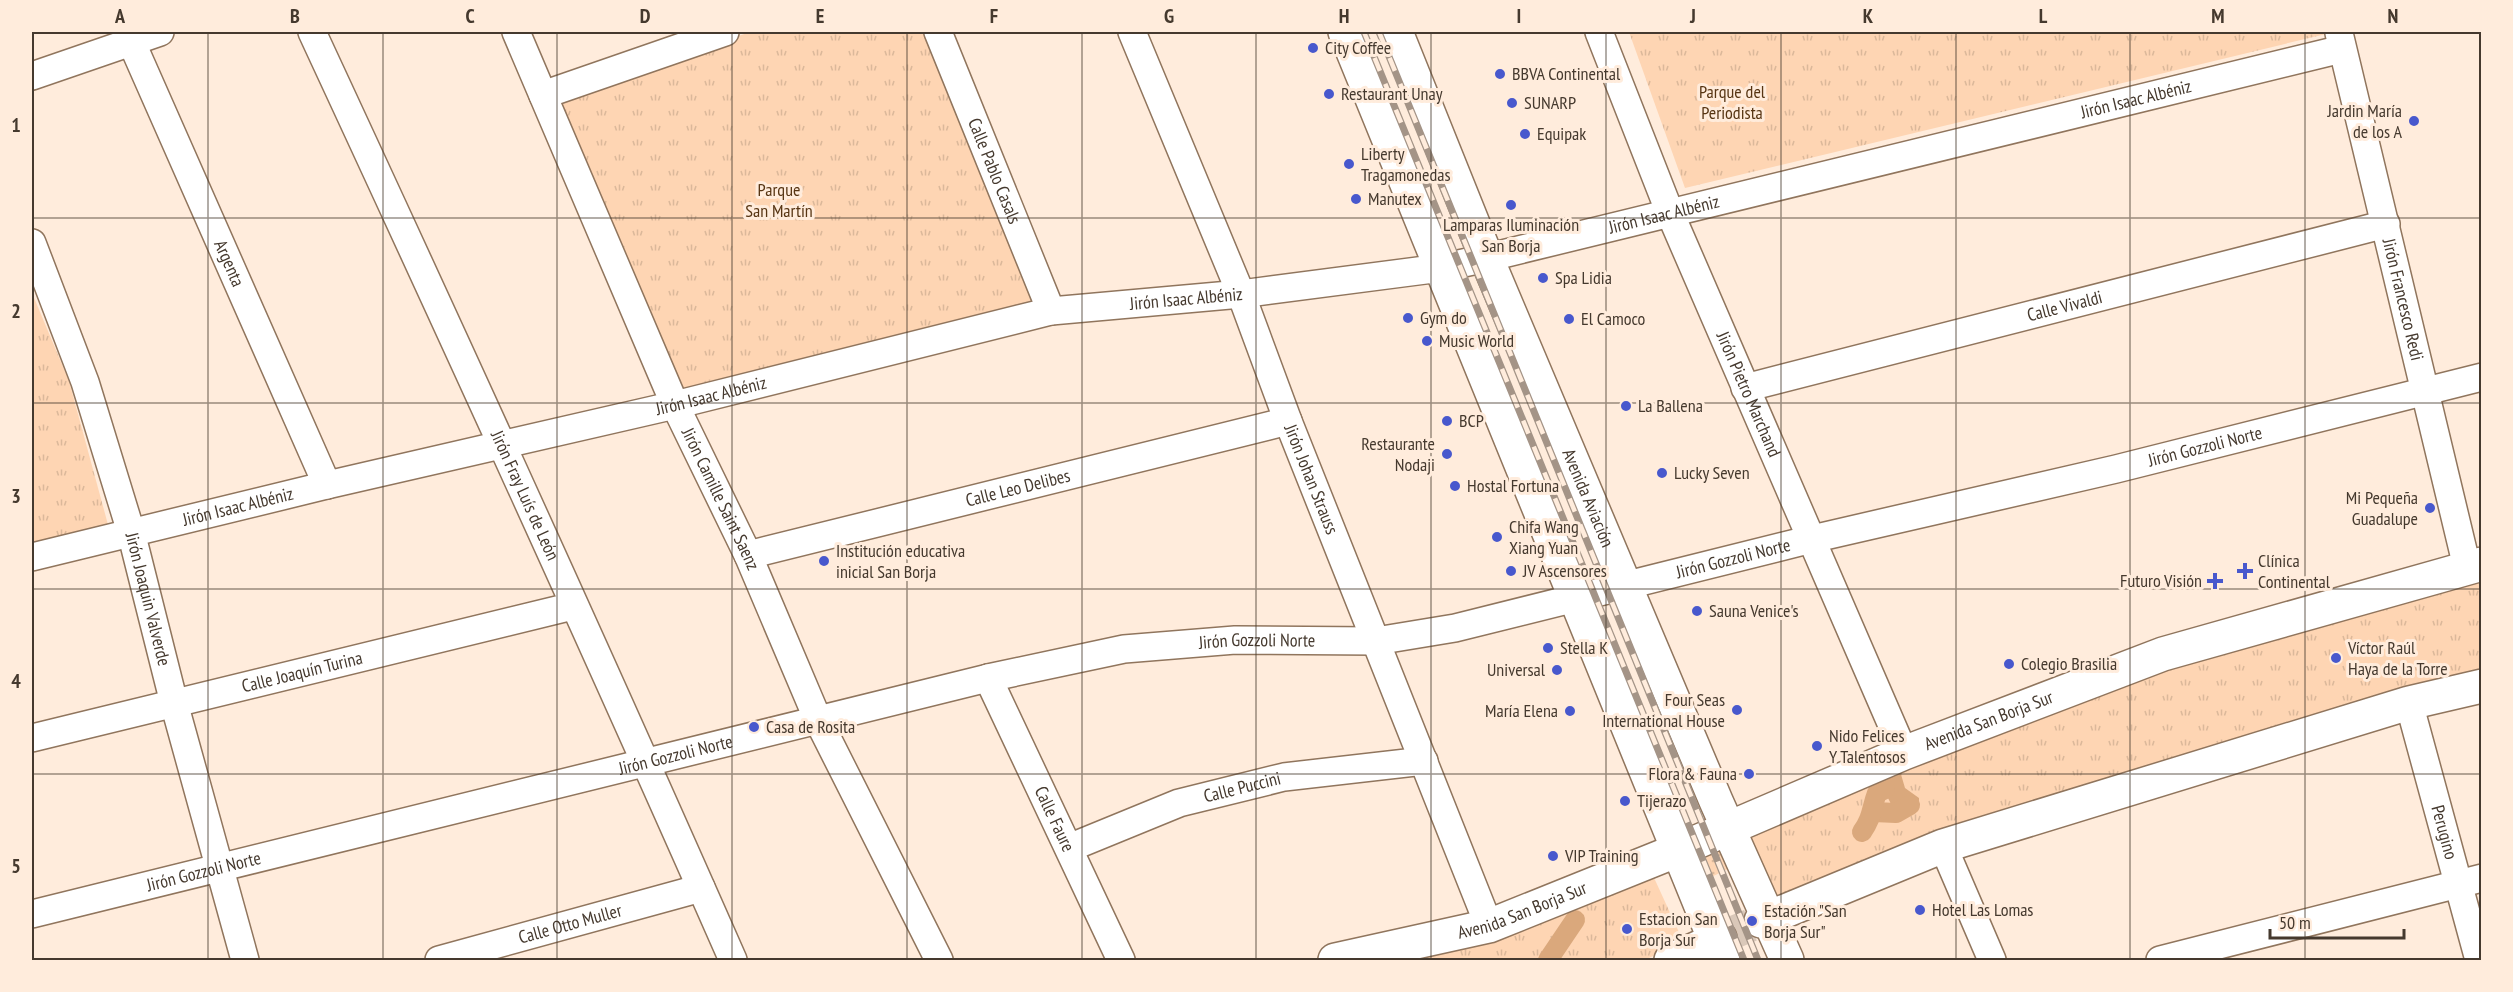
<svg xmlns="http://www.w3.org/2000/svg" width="2513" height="992" font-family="'PT Sans Narrow',sans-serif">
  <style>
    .grass { fill: url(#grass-dots) }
    .park { fill: url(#park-tufts) }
    .water { fill: #daa87c }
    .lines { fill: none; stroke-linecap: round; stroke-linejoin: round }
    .canal { stroke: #daa87c; stroke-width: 20 }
    .major-tunnel { stroke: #dac8b9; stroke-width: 33; stroke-dasharray: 33 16; stroke-linecap: butt }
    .minor-casing { stroke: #90755d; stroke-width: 30 }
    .major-casing { stroke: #90755d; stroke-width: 36 }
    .minor { stroke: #fff; stroke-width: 27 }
    .major { stroke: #fff; stroke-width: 33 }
    .rail-casing { stroke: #a49487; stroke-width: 7 }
    .rail { stroke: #ffecdc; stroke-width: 4.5; stroke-dasharray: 14; stroke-linecap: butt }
    .grid { fill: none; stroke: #45392e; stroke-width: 1.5; stroke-opacity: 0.55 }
    .poi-dot { fill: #4858cd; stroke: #ffecdc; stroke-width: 2 }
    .labels { text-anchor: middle; stroke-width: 6; stroke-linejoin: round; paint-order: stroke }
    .poi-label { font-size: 18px; fill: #45392e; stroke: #ffecdc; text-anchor: start }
    .park-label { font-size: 18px; fill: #573513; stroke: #ffecdc }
    .street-label { font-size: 18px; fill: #45392e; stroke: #ffecdc }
    .neatline { fill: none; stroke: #45392e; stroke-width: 2 }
    .grid-label { font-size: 20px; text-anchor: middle; font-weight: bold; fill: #45392e }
  </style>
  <defs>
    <pattern id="grass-dots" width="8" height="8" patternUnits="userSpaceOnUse" patternTransform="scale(1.5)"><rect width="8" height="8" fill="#fed5b3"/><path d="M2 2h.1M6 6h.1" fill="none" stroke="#dbb89a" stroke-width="1.8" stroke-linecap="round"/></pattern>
    <pattern id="park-tufts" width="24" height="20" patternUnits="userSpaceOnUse" patternTransform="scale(1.5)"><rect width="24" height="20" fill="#fed5b3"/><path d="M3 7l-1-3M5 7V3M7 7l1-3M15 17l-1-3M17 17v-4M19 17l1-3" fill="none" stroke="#dbb89a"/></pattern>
  </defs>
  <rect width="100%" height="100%" fill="#ffecdc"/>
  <polygon class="grass" points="1715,841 1730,868 1701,882 1692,851"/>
  <g class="park">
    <polygon points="750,32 929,32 1042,306 679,397 556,100"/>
    <polygon points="1629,32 2326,32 2326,34 1685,188"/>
    <polygon points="32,293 69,381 110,532 32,551"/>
    <polygon points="2481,579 2481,673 1778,904 1747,829 2162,665"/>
    <polygon points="1650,869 1683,941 1645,960 1389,960"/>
  </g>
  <polygon class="water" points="1900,771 1905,788 1919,798 1919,809 1913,811 1906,802 1892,806 1886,794 1885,779"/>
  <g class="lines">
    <g class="canal">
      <polyline points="1874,812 1896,813 1910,805"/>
      <path d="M1862,832C1873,816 1871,809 1877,793L1885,789"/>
      <polyline points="1548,960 1575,920"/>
    </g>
    <polyline class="major-tunnel" points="1720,938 1761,921"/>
    <g class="minor-casing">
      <g id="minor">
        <path id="s1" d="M312,32C455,340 596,649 733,960"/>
        <path id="s2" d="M516,32L675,405L748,555L818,720L939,960"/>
        <path id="s3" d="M938,32L1051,311"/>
        <path id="s4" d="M1132,32L1241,294L1288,421L1489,926"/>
        <path id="s5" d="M1599,32L1670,213L1904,753"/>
        <path id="s6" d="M2339,33L2467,567"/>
        <path id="s7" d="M131,41L327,485"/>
        <polyline points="32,76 160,32"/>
        <polyline points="543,95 725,32"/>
        <path id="s8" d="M32,243L85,382L131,532L174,703L245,960"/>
        <path id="s9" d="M1745,388L2386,224"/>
        <path id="s10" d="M748,555L1288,421"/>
        <path id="s11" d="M32,557L327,485L675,405L1051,311L1241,294L1441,268L1486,258L2342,49"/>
        <path id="s12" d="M988,678L1121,960"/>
        <path id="s13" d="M2409,703L2479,960"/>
        <path id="s14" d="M32,738L573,606"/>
        <polyline points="1943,846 1992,960"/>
        <path id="s15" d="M1069,848L1179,803L1284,777L1424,761"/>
        <path id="s16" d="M32,914L988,678L1124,649L1235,640L1376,641L1455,628L1812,539L2116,469L2482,377"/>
        <path id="s17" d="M439,960L701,888"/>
        <polyline points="2160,960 2482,878"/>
      </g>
    </g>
    <g class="major-casing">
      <g id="major">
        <polyline points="1345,32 1723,960"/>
        <path id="s18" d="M1396,32L1492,271L1716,801L1787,960"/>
        <polyline points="1761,921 1943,846 2409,703 2482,686"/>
        <path id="s19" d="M1335,960L1489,926L1678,850L1904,753L2163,654L2482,564"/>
        <polyline points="1671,960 1720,938"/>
      </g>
    </g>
    <use href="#minor" class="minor"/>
    <use href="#major" class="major"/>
    <g class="rail-casing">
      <g id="rail">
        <polyline points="1364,32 1744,960"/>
        <polyline points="1379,32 1758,960"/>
      </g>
    </g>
    <use href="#rail" class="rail"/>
  </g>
  <path class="grid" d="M208,32V960M383,32V960M557,32V960M732,32V960M907,32V960M1082,32V960M1256,32V960M1431,32V960M1606,32V960M1781,32V960M1956,32V960M2130,32V960M2305,32V960M32,218H2482M32,403H2482M32,589H2482M32,774H2482"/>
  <g class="poi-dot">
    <circle cx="1313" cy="48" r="6"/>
    <circle cx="1500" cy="74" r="6"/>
    <circle cx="1329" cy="94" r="6"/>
    <circle cx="1512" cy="103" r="6"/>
    <circle cx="2414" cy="121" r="6"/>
    <circle cx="1525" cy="134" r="6"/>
    <circle cx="1349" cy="164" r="6"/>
    <circle cx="1356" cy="199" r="6"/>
    <circle cx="1511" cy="205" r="6"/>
    <circle cx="1543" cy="278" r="6"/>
    <circle cx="1408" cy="318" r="6"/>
    <circle cx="1569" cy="319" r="6"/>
    <circle cx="1427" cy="341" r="6"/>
    <circle cx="1626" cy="406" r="6"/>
    <circle cx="1447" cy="421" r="6"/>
    <circle cx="1447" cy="454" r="6"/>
    <circle cx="1662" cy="473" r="6"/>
    <circle cx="1455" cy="486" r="6"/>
    <circle cx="2430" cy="508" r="6"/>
    <circle cx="1497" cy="537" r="6"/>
    <circle cx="824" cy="561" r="6"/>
    <circle cx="1511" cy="571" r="6"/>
    <path d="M2242 562h6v6h6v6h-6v6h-6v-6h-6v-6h6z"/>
    <path d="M2212 572h6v6h6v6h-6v6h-6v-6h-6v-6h6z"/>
    <circle cx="1697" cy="611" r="6"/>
    <circle cx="1548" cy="648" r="6"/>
    <circle cx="2336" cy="658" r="6"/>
    <circle cx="2009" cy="664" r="6"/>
    <circle cx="1557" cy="670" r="6"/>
    <circle cx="1737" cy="710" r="6"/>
    <circle cx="1570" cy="711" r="6"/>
    <circle cx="754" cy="727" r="6"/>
    <circle cx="1817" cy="746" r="6"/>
    <circle cx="1749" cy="774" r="6"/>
    <circle cx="1625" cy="801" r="6"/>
    <circle cx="1553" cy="856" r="6"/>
    <circle cx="1920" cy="910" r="6"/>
    <circle cx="1752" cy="921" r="6"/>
    <circle cx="1627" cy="929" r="6"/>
  </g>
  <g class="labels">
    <g class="poi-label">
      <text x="1325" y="54">City Coffee</text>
      <text x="1512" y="80">BBVA Continental</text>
      <text x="1341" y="100">Restaurant Unay</text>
      <text x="1524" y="109">SUNARP</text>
      <text x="2402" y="117" text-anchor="end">Jardin María<tspan x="2402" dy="21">de los A</tspan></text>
      <text x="1537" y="140">Equipak</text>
      <text x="1361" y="160">Liberty<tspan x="1361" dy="21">Tragamonedas</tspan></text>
      <text x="1368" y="205">Manutex</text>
      <text x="1511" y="231" text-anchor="middle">Lamparas Iluminación<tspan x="1511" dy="21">San Borja</tspan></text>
      <text x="1555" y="284">Spa Lidia</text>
      <text x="1420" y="324">Gym do</text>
      <text x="1581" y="325">El Camoco</text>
      <text x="1439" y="347">Music World</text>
      <text x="1638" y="412">La Ballena</text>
      <text x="1459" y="427">BCP</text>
      <text x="1435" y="450" text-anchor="end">Restaurante<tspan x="1435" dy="21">Nodaji</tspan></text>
      <text x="1674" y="479">Lucky Seven</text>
      <text x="1467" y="492">Hostal Fortuna</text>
      <text x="2418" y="504" text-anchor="end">Mi Pequeña<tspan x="2418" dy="21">Guadalupe</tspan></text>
      <text x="1509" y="533">Chifa Wang<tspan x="1509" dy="21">Xiang Yuan</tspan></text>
      <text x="836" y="557">Institución educativa<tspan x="836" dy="21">inicial San Borja</tspan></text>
      <text x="2258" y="567">Clínica<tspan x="2258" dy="21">Continental</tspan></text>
      <text x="1523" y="577">JV Ascensores</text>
      <text x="2202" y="587" text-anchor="end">Futuro Visión</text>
      <text x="1709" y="617">Sauna Venice's</text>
      <text x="1560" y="654">Stella K</text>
      <text x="2348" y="654">Víctor Raúl<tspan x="2348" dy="21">Haya de la Torre</tspan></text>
      <text x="2021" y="670">Colegio Brasilia</text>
      <text x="1545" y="676" text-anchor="end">Universal</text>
      <text x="1725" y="706" text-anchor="end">Four Seas<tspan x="1725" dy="21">International House</tspan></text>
      <text x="1558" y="717" text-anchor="end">María Elena</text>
      <text x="766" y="733">Casa de Rosita</text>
      <text x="1829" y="742">Nido Felices<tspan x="1829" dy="21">Y Talentosos</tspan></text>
      <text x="1737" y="780" text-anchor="end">Flora &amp; Fauna</text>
      <text x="1637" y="807">Tijerazo</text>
      <text x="1565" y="862">VIP Training</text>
      <text x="1932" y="916">Hotel Las Lomas</text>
      <text x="1764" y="917">Estación "San<tspan x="1764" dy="21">Borja Sur"</tspan></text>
      <text x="1639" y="925">Estacion San<tspan x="1639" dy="21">Borja Sur</tspan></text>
    </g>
    <g class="park-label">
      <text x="1732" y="98">Parque del<tspan x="1732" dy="21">Periodista</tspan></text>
      <text x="779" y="196">Parque<tspan x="779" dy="21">San Martín</tspan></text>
    </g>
    <g class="street-label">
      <text dy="6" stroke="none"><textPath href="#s11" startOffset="2156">Jirón Isaac Albéniz</textPath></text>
      <text dy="6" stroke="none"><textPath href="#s3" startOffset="150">Calle Pablo Casals</textPath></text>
      <text dy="6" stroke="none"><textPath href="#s11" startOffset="1670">Jirón Isaac Albéniz</textPath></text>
      <text dy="6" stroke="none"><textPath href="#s7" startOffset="243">Argenta</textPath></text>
      <text dy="6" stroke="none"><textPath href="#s11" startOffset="1184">Jirón Isaac Albéniz</textPath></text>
      <text dy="6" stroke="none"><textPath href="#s6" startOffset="274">Jirón Francesco Redi</textPath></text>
      <text dy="6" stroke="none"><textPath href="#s9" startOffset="330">Calle Vivaldi</textPath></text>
      <text dy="6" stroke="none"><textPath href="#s5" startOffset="392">Jirón Pietro Marchand</textPath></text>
      <text dy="6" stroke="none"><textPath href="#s11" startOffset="698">Jirón Isaac Albéniz</textPath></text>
      <text dy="6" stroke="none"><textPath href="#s16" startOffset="2228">Jirón Gozzoli Norte</textPath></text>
      <text dy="6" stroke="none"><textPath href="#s4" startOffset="482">Jirón Johan Strauss</textPath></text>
      <text dy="6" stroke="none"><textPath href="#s10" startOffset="278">Calle Leo Delibes</textPath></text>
      <text dy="6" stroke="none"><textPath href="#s1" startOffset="510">Jirón Fray Luís de León</textPath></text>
      <text dy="6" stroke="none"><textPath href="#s18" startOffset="504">Avenida Aviación</textPath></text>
      <text dy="6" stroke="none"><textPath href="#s2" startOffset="510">Jirón Camille Saint Saenz</textPath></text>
      <text dy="6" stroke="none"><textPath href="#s11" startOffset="212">Jirón Isaac Albéniz</textPath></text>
      <text dy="6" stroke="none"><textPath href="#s16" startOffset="1743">Jirón Gozzoli Norte</textPath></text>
      <text dy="6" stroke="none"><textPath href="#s8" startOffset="375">Jirón Joaquin Valverde</textPath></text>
      <text dy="6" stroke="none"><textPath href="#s16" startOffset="1257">Jirón Gozzoli Norte</textPath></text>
      <text dy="6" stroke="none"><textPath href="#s14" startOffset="278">Calle Joaquín Turina</textPath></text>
      <text dy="6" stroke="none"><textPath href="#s19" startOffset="698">Avenida San Borja Sur</textPath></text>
      <text dy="6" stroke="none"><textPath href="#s16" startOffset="663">Jirón Gozzoli Norte</textPath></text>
      <text dy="6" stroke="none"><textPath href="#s15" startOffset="184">Calle Puccini</textPath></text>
      <text dy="6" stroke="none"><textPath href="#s12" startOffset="156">Calle Faure</textPath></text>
      <text dy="6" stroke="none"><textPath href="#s13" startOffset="134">Perugino</textPath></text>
      <text dy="6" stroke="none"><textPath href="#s16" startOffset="177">Jirón Gozzoli Norte</textPath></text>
      <text dy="6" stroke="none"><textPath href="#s19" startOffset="194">Avenida San Borja Sur</textPath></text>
      <text dy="6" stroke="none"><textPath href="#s17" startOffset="136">Calle Otto Muller</textPath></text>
    </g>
  </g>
  <rect width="2513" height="992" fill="none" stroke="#ffecdc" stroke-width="66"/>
  <path d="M2270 929v9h134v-9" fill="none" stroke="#45392e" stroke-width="3"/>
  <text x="2279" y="929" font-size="18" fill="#45392e" stroke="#ffecdc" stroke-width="4.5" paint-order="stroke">50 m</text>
  <rect x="33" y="33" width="2447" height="926" class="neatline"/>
  <g class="grid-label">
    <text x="120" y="23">A</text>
    <text x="295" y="23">B</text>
    <text x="470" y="23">C</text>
    <text x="645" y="23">D</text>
    <text x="820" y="23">E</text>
    <text x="994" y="23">F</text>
    <text x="1169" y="23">G</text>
    <text x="1344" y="23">H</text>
    <text x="1519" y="23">I</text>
    <text x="1693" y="23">J</text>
    <text x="1868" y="23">K</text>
    <text x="2043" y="23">L</text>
    <text x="2218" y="23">M</text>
    <text x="2393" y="23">N</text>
    <text x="16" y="132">1</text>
    <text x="16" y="318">2</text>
    <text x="16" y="503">3</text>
    <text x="16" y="688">4</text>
    <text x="16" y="873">5</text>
  </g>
</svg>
